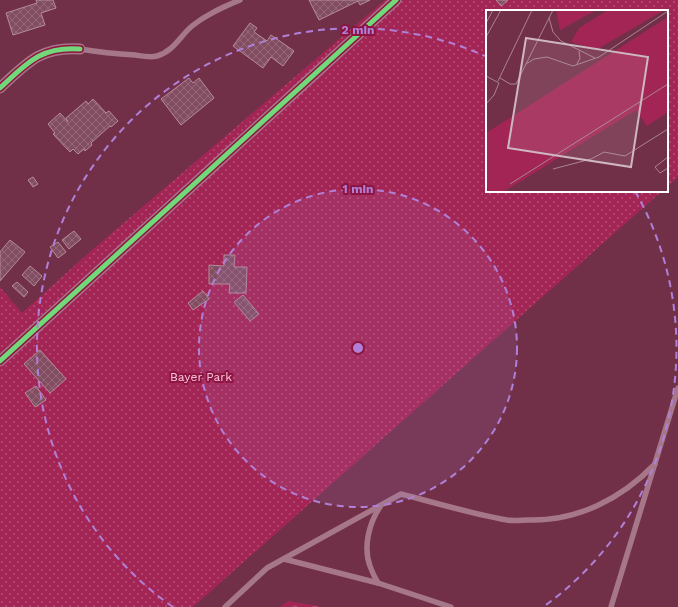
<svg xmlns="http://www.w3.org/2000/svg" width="678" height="607" font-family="'Work Sans',sans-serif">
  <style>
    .forest { fill: url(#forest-crowns) }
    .park { fill: url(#park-dots) }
    .building { fill: url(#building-cross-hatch); stroke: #b48c9a }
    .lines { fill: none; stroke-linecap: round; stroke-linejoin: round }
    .service { stroke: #a67789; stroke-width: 5.5 }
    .minor { stroke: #a67789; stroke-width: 11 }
    .cycleway-casing { stroke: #8e1441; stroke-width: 8 }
    .cycleway { stroke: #71d979; stroke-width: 5 }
    .ring { fill: none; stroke: #b080d9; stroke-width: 2; stroke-dasharray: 7 5 }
    .labels { text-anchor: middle; stroke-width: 4; stroke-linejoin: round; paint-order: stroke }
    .park-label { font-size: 12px; fill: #fcc5da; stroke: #8e1441 }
    .inset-road { fill: none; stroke: #aa8391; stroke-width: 1 }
    .view { fill: #ceb7bf; fill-opacity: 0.15; stroke: #ceb7bf; stroke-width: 2 }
    .inset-edge { fill: none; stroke: #fff; stroke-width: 2 }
    .centre { fill: #b080d9; stroke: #8e1441; stroke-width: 2 }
    .ring-label { font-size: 12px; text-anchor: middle; font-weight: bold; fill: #b080d9; stroke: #8e1441; stroke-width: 4; stroke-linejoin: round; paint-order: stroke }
  </style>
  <defs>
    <pattern id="forest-crowns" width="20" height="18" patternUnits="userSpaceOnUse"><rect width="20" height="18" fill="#a32555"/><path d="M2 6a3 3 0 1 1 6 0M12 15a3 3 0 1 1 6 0" fill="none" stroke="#b55177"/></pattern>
    <pattern id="park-dots" width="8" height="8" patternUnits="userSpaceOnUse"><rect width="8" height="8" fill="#a32555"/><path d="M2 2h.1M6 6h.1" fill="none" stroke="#b55177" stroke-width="1.8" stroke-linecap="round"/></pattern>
    <pattern id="building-cross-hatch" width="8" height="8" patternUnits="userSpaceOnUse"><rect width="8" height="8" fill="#824d61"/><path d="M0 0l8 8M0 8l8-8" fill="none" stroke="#956879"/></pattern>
  </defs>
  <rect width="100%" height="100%" fill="#723048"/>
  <polygon class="forest" points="288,601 323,607 280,607"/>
  <polygon class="park" points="385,0 678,0 678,177 667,187 667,11 487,11 487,191 662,191 193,607 0,607 0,287 22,313 92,250"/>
  <g class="building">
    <polygon points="36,0 53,0 56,8 41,13 45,25 13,35 6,13 37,3"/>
    <polygon points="309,0 370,0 360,5 358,1 319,20"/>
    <polygon points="496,0 508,0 501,6"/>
    <polygon points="250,23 257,28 254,32 267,41 271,35 294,51 283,66 271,57 263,68 233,46"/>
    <polygon points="189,78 193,83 199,78 214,98 181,125 161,99"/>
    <polygon points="93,99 106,113 109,111 118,121 111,127 110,126 91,143 92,145 85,151 84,149 78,154 73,149 70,152 53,134 55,133 48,124 60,113 68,122 66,118 86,101 88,104"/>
    <polygon points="33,177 38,184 33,187 28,180"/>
    <polygon points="74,231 81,239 69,249 62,240"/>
    <polygon points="10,240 25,252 0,281 0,252"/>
    <polygon points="58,242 66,252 58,258 50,247"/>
    <polygon points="224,255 235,255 234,267 247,267 246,293 229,293 230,284 209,284 209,265 224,266"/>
    <polygon points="30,266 42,276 34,286 22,275"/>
    <polygon points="17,282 28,292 24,297 12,286"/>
    <polygon points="203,291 209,299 193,310 188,303"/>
    <polygon points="243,295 259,314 250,321 234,302"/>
    <polygon points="40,350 66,379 50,393 24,364"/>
    <polygon points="36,386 46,400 35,407 25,393"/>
  </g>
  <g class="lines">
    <g class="service">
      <path d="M80,49C98,52 117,54 135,55C142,56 150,58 157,56C174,51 180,36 192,26C207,14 223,7 240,0"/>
      <polyline points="284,559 378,583 451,607"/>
      <path d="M378,583C375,578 372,572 370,566C363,547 369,523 380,507"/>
      <path d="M225,607L267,568L401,494C436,503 472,514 507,520C514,521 522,520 529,520C578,521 621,499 655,464"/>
      <polyline points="611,607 678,388"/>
    </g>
    <g class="minor">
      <path d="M0,88C27,63 41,46 80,49"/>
      <polyline points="0,361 396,0"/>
    </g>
    <g class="cycleway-casing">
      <g id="cycleway">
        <path d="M0,88C27,63 41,46 80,49"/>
        <polyline points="0,361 396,0"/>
      </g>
    </g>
    <use href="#cycleway" class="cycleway"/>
  </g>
  <circle cx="358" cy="348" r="159" fill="#b080d9" fill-opacity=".12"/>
  <g class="ring">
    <circle cx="358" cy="348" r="159"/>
    <path d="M173 607A318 318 0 0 1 485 56M635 191A318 318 0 0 1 543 607"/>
  </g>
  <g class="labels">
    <g class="park-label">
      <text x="201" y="381">Bayer Park</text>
    </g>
  </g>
  <g transform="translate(486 10)">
    <rect width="182" height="182" fill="#723048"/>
    <path d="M70,0H110L74,20ZM122,0H178L110,40L85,32L93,18Z" fill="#a32555"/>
    <path d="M182,7V102L161,116L150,100L17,182H3L0,173V123Z" fill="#a32555"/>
    <path class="inset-road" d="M63,8L67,22L75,31L109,48M0,13L7,0M0,27L15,0M40,54L48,49L61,47L87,56L113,47L182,1M91,54L94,48L93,41M0,66L13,73L8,85L0,94M14,68L24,74H30L67,0M12,71L46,0M182,147L169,157L174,163L182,158M67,159L105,149L118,142L139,146L182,119M24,174L182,74"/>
    <path class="view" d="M40,28L162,47L145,157L22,138Z"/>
    <rect width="182" height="182" class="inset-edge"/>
  </g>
  <circle cx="358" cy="348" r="6" class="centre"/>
  <g class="ring-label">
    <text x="358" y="34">2 min</text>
    <text x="358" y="193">1 min</text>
  </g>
</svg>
